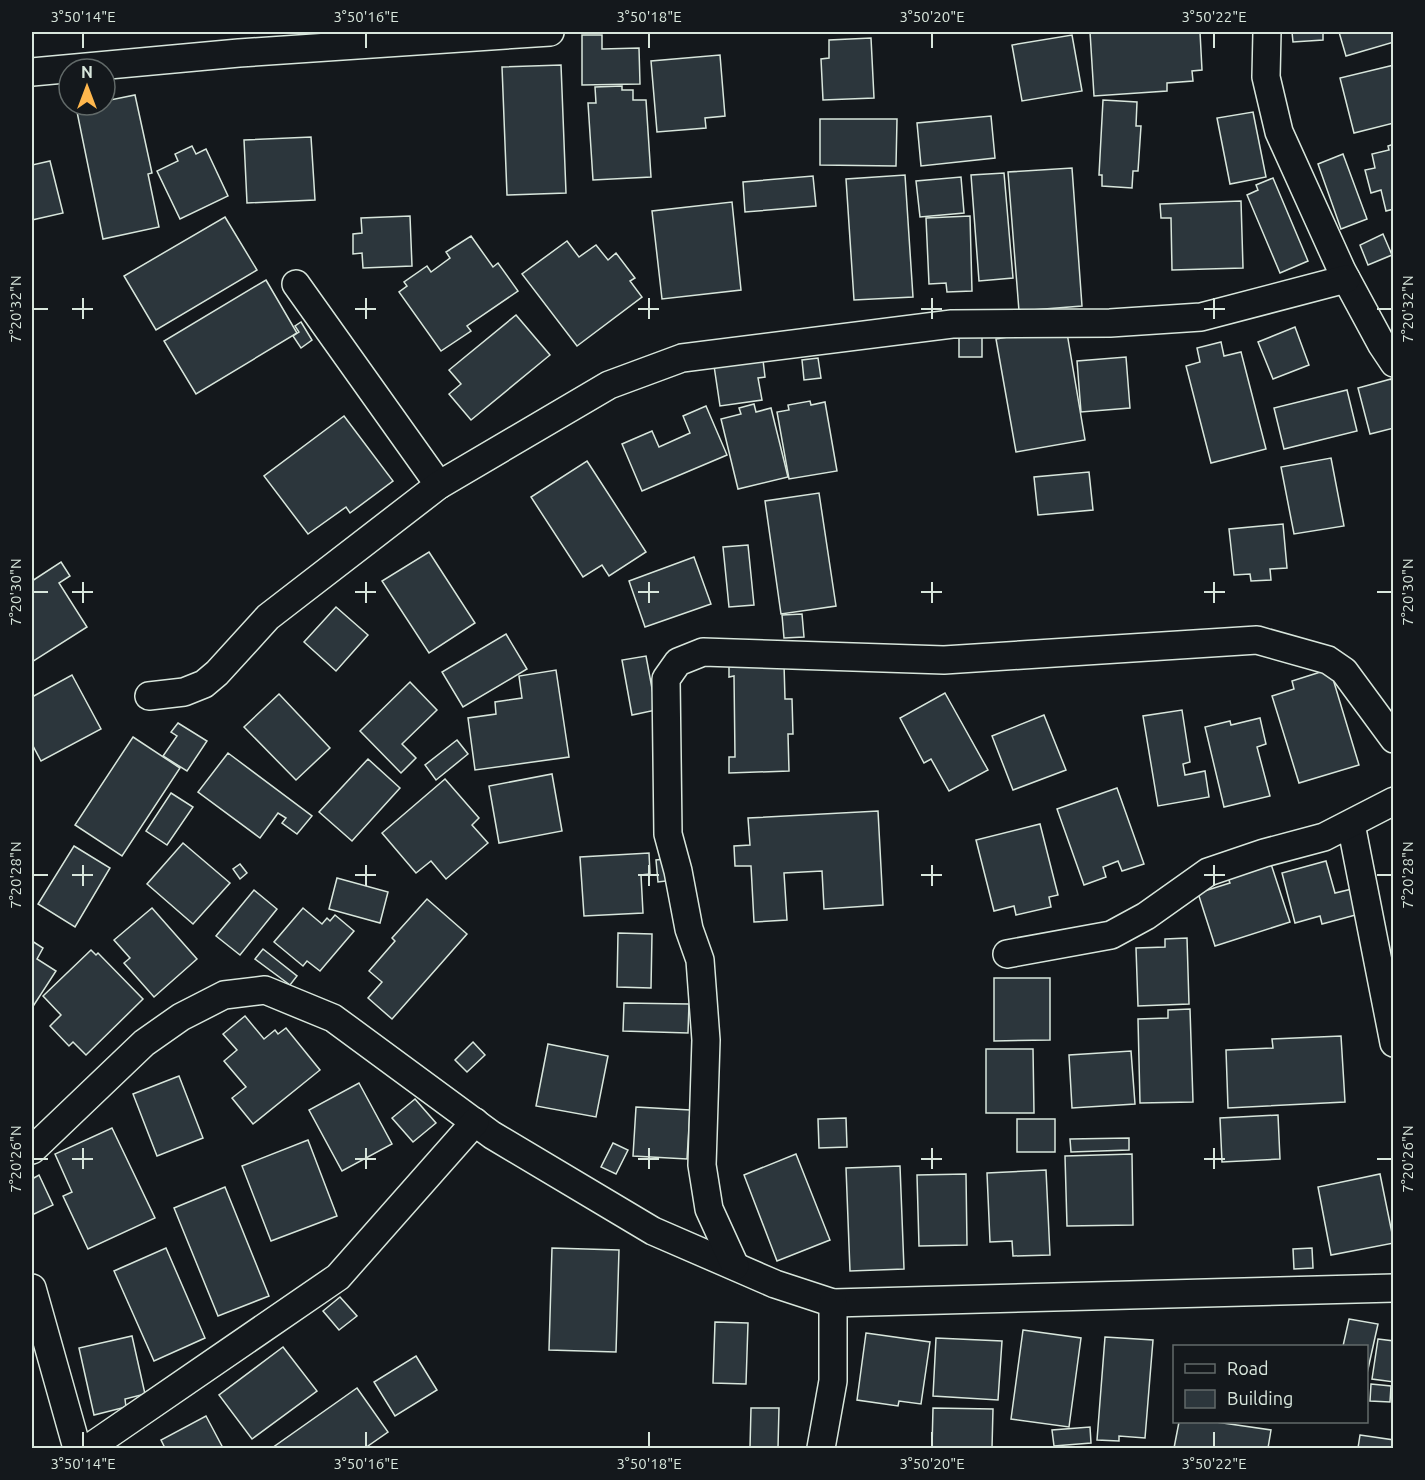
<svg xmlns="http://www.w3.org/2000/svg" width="1425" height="1480" font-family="Ubuntu,sans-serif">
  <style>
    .building { fill: #2c363c; stroke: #d8e6dc; stroke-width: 1.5 }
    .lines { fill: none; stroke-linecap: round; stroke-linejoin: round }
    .street-casing { stroke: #d8e6dc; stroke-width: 30 }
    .street { stroke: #14181c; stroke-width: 27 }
    .ticks { fill: none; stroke: #d8e6dc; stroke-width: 2 }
    .neatline { fill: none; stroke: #d8e6dc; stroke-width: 2 }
    .ticks-label { font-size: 15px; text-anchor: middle; fill: #d8e6dc }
  </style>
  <rect width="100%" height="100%" fill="#14181c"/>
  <g class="building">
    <polygon points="1090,32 1200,32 1202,70 1192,71 1193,81 1167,83 1167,91 1094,96"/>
    <polygon points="1292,32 1323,32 1323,40 1293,42"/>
    <polygon points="1339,32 1394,32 1394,42 1346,56"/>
    <polygon points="582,35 602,35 602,49 639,48 640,84 582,85"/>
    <polygon points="1072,35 1082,91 1022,101 1012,45"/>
    <polygon points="871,38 874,98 823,100 821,59 829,58 829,40"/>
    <polygon points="720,55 725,116 705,118 706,128 657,132 651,61"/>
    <polygon points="561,65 566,193 507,195 502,67"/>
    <polygon points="1394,65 1394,123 1354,133 1340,78"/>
    <polygon points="622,86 622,90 633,90 633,100 646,100 651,177 593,180 588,103 596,103 595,87"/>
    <polygon points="135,95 152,173 148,174 159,227 103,239 76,107 105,105 105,101"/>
    <polygon points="1103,100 1137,102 1136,126 1141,126 1138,171 1133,171 1132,188 1102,186 1102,175 1099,175"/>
    <polygon points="1253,112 1266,177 1230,184 1217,118"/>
    <polygon points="991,116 995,158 921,166 917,123"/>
    <polygon points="820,119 897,119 896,166 820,165"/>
    <polygon points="311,137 315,200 247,203 244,140"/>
    <polygon points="1394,144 1394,209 1386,211 1381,190 1371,193 1365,170 1375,168 1372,154 1389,150 1388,146"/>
    <polygon points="192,146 196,154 206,149 228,196 180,219 157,171 178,161 175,154"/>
    <polygon points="1343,154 1367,219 1341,229 1318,164"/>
    <polygon points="50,161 63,213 32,220 32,165"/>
    <polygon points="1072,168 1082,306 1019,311 1008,172"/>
    <polygon points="1004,173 1013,278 979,281 971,175"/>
    <polygon points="905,175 913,297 854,300 846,179"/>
    <polygon points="813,176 816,206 745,212 743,182"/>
    <polygon points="961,177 964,213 920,217 916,181"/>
    <polygon points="1273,178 1308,261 1280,273 1247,195 1258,190 1256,185"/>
    <polygon points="1241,201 1243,268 1172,270 1171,218 1161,218 1160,204"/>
    <polygon points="732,202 741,290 662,299 652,211"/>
    <polygon points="410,216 412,266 363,268 362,253 353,254 353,234 362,233 361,218"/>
    <polygon points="970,216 972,291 947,292 946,283 929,284 926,218"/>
    <polygon points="225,217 257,270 156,330 124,276"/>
    <polygon points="1383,234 1392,255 1368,265 1360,245"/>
    <polygon points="471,236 493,267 498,263 518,291 467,326 471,331 441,351 399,292 407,286 404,282 427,266 431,272 450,258 446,252"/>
    <polygon points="567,241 579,257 596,245 608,260 616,253 635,278 630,281 642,297 577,346 522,274"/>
    <polygon points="266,280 297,333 196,394 164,341"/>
    <polygon points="516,315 550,355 471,420 449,394 461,384 449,370"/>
    <polygon points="301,322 312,340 301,348 293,336 299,332 295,326"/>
    <polygon points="1066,327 1085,440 1016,452 996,339"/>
    <polygon points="1295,327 1309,365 1273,379 1258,342"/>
    <rect x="959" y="332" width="23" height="25"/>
    <polygon points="1221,342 1224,356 1241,352 1266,449 1211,463 1186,366 1200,362 1197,348"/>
    <polygon points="1126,357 1130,408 1081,412 1077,361"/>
    <polygon points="818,358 821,378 804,380 802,360"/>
    <polygon points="713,359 763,360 765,377 758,378 762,400 720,406"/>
    <polygon points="1391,379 1394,387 1394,428 1370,434 1358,388"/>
    <polygon points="1347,390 1357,431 1284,449 1274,408"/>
    <polygon points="810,401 811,405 825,402 837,471 789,479 777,412 789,410 788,405"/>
    <polygon points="754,404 756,412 771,408 788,477 738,489 721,419 741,414 739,408"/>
    <polygon points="706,406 727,455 642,491 622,444 652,431 659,447 690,433 683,416"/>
    <polygon points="344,416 393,481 350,513 346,507 308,534 264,476"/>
    <polygon points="1331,458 1344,526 1294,534 1281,467"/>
    <polygon points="587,461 646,552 609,576 602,565 583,577 531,497"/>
    <polygon points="1089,472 1093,510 1038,515 1034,477"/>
    <polygon points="819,493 836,606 781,614 765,501"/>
    <polygon points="1283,524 1287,568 1270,569 1271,580 1251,581 1250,574 1234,575 1229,529"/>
    <polygon points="748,545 754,605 729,607 723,547"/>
    <polygon points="429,552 475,623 429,653 382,581"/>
    <polygon points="694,557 711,604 645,627 629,581"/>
    <polygon points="61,562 70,576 59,583 87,627 32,662 32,581"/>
    <polygon points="336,607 368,635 336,671 304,642"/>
    <polygon points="802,614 804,637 784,638 782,615"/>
    <polygon points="506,634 527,669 463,707 442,672"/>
    <polygon points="646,656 656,710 632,715 622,660"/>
    <polygon points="784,664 785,699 792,699 793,734 788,734 789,771 729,773 729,757 735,757 734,676 729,677 729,665"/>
    <polygon points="1330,669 1359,765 1299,783 1272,696 1294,689 1292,681"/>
    <polygon points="556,670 569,757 475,770 468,718 496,714 495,702 522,698 519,676"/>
    <polygon points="72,675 101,729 41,761 32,744 32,697"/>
    <polygon points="410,682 437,710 402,744 416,758 401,773 360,731"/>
    <polygon points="945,693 988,770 949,791 931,759 924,763 900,718"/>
    <polygon points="279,694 330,748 296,780 244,727"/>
    <polygon points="1182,710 1190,762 1183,764 1185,775 1205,771 1209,797 1158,806 1143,716"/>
    <polygon points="1044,715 1066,770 1013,790 992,736"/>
    <polygon points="1260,718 1266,744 1257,747 1270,796 1224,807 1205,727 1230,721 1231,725"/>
    <polygon points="178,723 207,741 187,771 163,756 177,736 171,732"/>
    <polygon points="133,737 180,768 122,856 75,825"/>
    <polygon points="457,740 468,754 436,780 425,765"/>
    <polygon points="228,753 312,816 297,834 282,823 286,818 278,813 260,838 198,792"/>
    <polygon points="368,759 400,788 352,841 319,812"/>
    <polygon points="552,774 562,831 499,843 489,786"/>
    <polygon points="445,779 479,818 472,825 488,843 446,879 431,861 416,873 382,833"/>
    <polygon points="1117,788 1144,864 1122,871 1118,861 1103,867 1106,877 1084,885 1057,809"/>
    <polygon points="171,793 193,807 167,845 146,831"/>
    <polygon points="878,811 883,905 824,909 822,871 784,873 787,920 754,922 751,866 735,866 734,846 750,845 748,818"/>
    <polygon points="1040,824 1058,895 1049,897 1051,907 1016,915 1014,906 994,911 976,840"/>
    <polygon points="183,843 230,883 193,924 147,884"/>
    <polygon points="74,846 110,868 75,927 38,904"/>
    <polygon points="649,853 650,874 641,875 643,913 584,916 580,857"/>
    <polygon points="672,858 674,880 658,882 656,860"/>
    <polygon points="1326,861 1335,893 1356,888 1363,913 1322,924 1320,916 1295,923 1282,873"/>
    <polygon points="240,864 247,873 240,879 233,869"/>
    <polygon points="1271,864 1290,922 1215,946 1198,893 1230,883 1228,878"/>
    <polygon points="337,878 388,892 380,923 329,909"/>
    <polygon points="254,890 277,909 240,955 216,936"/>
    <polygon points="427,899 467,934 392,1019 368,998 382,982 369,971 395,941 392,938"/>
    <polygon points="152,908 197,959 154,997 124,963 130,958 114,940"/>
    <polygon points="303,908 322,924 327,918 330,921 335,915 354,931 320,971 307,961 303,966 274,942"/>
    <polygon points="618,933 652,934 651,988 617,987"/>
    <polygon points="1187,938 1189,1004 1138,1006 1136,948 1165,947 1165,939"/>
    <polygon points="32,941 43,948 37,959 56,971 32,1008"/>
    <polygon points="263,949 297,976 290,985 255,959"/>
    <polygon points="91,950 96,955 98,953 143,999 86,1055 73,1042 69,1046 50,1026 61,1015 43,996"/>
    <polygon points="994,978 1050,978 1050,1040 994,1041"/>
    <polygon points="624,1003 689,1004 688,1033 623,1031"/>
    <polygon points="1190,1009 1193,1102 1140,1103 1138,1019 1168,1018 1168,1010"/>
    <polygon points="245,1016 264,1039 275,1030 278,1034 286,1028 320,1070 253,1124 232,1098 246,1087 224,1061 237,1050 223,1034"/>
    <polygon points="1341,1036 1345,1102 1228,1108 1226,1050 1273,1048 1272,1039"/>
    <polygon points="473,1042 485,1055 467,1072 455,1060"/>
    <polygon points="548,1044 608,1056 596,1117 536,1106"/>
    <polygon points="986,1049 1033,1049 1034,1113 986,1113"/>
    <polygon points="1131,1051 1135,1104 1072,1108 1069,1055"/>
    <polygon points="179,1076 203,1138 157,1156 133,1094"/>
    <polygon points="359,1083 392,1144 342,1171 309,1110"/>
    <polygon points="415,1099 436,1123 413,1142 392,1118"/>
    <polygon points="636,1107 690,1110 687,1159 633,1156"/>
    <polygon points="1278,1115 1280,1159 1222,1162 1220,1118"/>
    <polygon points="846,1118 847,1147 819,1148 818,1119"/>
    <rect x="1017" y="1119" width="38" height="33"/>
    <polygon points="112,1128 155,1218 88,1249 63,1196 72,1192 55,1154"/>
    <polygon points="1129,1138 1129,1150 1071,1152 1070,1139"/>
    <polygon points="308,1140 337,1216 271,1241 242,1166"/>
    <polygon points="613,1143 628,1150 616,1174 601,1167"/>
    <polygon points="796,1154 830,1240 777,1261 744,1175"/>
    <polygon points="1132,1154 1133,1225 1067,1226 1065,1156"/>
    <polygon points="900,1166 904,1269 850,1271 846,1168"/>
    <polygon points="1046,1170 1050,1255 1013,1256 1012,1241 990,1242 987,1173"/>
    <polygon points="966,1174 967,1245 919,1246 917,1175"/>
    <polygon points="1380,1174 1394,1243 1331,1255 1318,1187"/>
    <polygon points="39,1175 53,1205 32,1215 32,1179"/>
    <polygon points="225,1187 269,1296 218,1316 174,1208"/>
    <polygon points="166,1248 205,1338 154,1361 114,1271"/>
    <polygon points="552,1248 619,1250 616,1352 549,1350"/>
    <polygon points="1312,1248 1313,1268 1294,1269 1293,1249"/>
    <polygon points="340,1297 357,1316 339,1330 323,1311"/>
    <polygon points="1349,1319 1378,1324 1366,1378 1366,1346 1343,1346"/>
    <polygon points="715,1322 748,1323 746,1384 713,1383"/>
    <polygon points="1023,1330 1081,1338 1069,1427 1011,1419"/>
    <polygon points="866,1333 930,1342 921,1404 899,1401 898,1406 857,1400"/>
    <polygon points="132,1336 145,1394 125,1399 126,1407 94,1415 79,1348"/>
    <polygon points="1105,1337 1153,1340 1145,1438 1119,1436 1119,1441 1097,1440"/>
    <polygon points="936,1338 1002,1341 998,1400 933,1396"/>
    <polygon points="1378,1339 1394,1341 1394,1382 1372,1379"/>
    <polygon points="283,1347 317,1391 252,1439 219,1395"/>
    <polygon points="416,1356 437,1390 395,1416 374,1382"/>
    <polygon points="1371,1384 1391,1386 1390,1402 1370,1401"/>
    <polygon points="357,1388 388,1432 365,1448 272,1448"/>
    <polygon points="751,1408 779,1408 778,1448 750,1448"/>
    <polygon points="933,1408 993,1409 992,1448 932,1448"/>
    <polygon points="206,1416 223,1448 165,1448 161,1440"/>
    <polygon points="1179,1422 1216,1422 1271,1430 1268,1448 1174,1448"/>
    <polygon points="1090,1427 1091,1443 1054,1446 1052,1430"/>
    <polygon points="1360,1435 1394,1440 1394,1448 1358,1448"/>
  </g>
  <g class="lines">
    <g class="street-casing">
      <g id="street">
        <polyline points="1267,32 1266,77 1279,132 1342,271 1382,345 1394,363"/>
        <polyline points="32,72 239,53 550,32"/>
        <polyline points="296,284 439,485"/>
        <polyline points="149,696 184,692 204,684 217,673 268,617 439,485 609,385 682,358 952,324 1110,323 1201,317 1346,279"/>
        <polyline points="1351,824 1394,1043"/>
        <polyline points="1007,954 1111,935 1146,916 1208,872 1264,853 1324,837 1394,801"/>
        <polyline points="32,1150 144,1043 181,1017 224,995 265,990 333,1018 492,1135 653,1231 775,1284 833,1303 1394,1288"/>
        <polyline points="735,1266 709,1209 702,1165 706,1040 700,960 689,929 678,871 668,834 666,679 678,662 703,652 944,660 1257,640 1328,660 1344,671 1394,739"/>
        <polyline points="32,1288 77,1448"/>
        <polyline points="89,1448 338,1277 475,1122"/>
        <polyline points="821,1448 833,1381 833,1303"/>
      </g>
    </g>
    <use href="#street" class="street"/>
  </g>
  <path class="ticks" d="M83,33V48M366,33V48M649,33V48M932,33V48M1214,33V48M83,298V319M366,298V319M649,298V319M932,298V319M1214,298V319M33,309H48M72,309H93M355,309H376M638,309H659M921,309H942M1204,309H1225M1377,309H1392M83,582V603M366,582V603M649,582V603M932,582V603M1214,582V603M33,592H48M72,592H93M355,592H376M638,592H659M921,592H942M1204,592H1225M1377,592H1392M83,865V886M366,865V886M649,865V886M932,865V886M1214,865V886M33,875H48M72,875H93M355,875H376M638,875H659M921,875H942M1204,875H1225M1377,875H1392M83,1148V1169M366,1148V1169M649,1148V1169M932,1148V1169M1214,1148V1169M33,1159H48M72,1159H93M355,1159H376M638,1159H659M921,1159H942M1204,1159H1225M1377,1159H1392M83,1432V1447M366,1432V1447M649,1432V1447M932,1432V1447M1214,1432V1447"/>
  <rect width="1425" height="1480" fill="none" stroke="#14181c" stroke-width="66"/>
  <rect x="1173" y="1345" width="195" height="78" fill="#14181c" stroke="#626a69" stroke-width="1.5"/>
  <rect x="1185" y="1364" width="30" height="9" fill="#14181c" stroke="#626a69" stroke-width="1.5"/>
  <text x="1227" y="1375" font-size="18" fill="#d8e6dc">Road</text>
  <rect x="1185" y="1390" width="30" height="18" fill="#2c363c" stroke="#626a69" stroke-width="1.5"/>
  <text x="1227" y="1405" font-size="18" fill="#d8e6dc">Building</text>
  <g transform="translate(87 87)"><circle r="28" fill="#14181c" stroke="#626a69" stroke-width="1.5"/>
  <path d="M0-4.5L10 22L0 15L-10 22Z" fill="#ffb74d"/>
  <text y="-9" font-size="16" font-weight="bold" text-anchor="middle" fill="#d8e6dc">N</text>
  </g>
  <rect x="33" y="33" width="1359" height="1414" class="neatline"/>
  <g class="ticks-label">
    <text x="83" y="22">3°50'14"E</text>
    <text x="366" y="22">3°50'16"E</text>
    <text x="649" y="22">3°50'18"E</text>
    <text x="932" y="22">3°50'20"E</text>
    <text x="1214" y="22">3°50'22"E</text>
    <text transform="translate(16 309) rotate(-90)" y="5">7°20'32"N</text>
    <text transform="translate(1408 309) rotate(-90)" y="5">7°20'32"N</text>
    <text transform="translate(16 592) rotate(-90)" y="5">7°20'30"N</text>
    <text transform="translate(1408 592) rotate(-90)" y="5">7°20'30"N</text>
    <text transform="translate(16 875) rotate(-90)" y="5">7°20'28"N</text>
    <text transform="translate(1408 875) rotate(-90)" y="5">7°20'28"N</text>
    <text transform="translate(16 1159) rotate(-90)" y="5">7°20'26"N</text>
    <text transform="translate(1408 1159) rotate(-90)" y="5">7°20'26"N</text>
    <text x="83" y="1469">3°50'14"E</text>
    <text x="366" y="1469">3°50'16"E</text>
    <text x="649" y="1469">3°50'18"E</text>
    <text x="932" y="1469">3°50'20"E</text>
    <text x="1214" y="1469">3°50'22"E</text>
  </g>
</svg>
